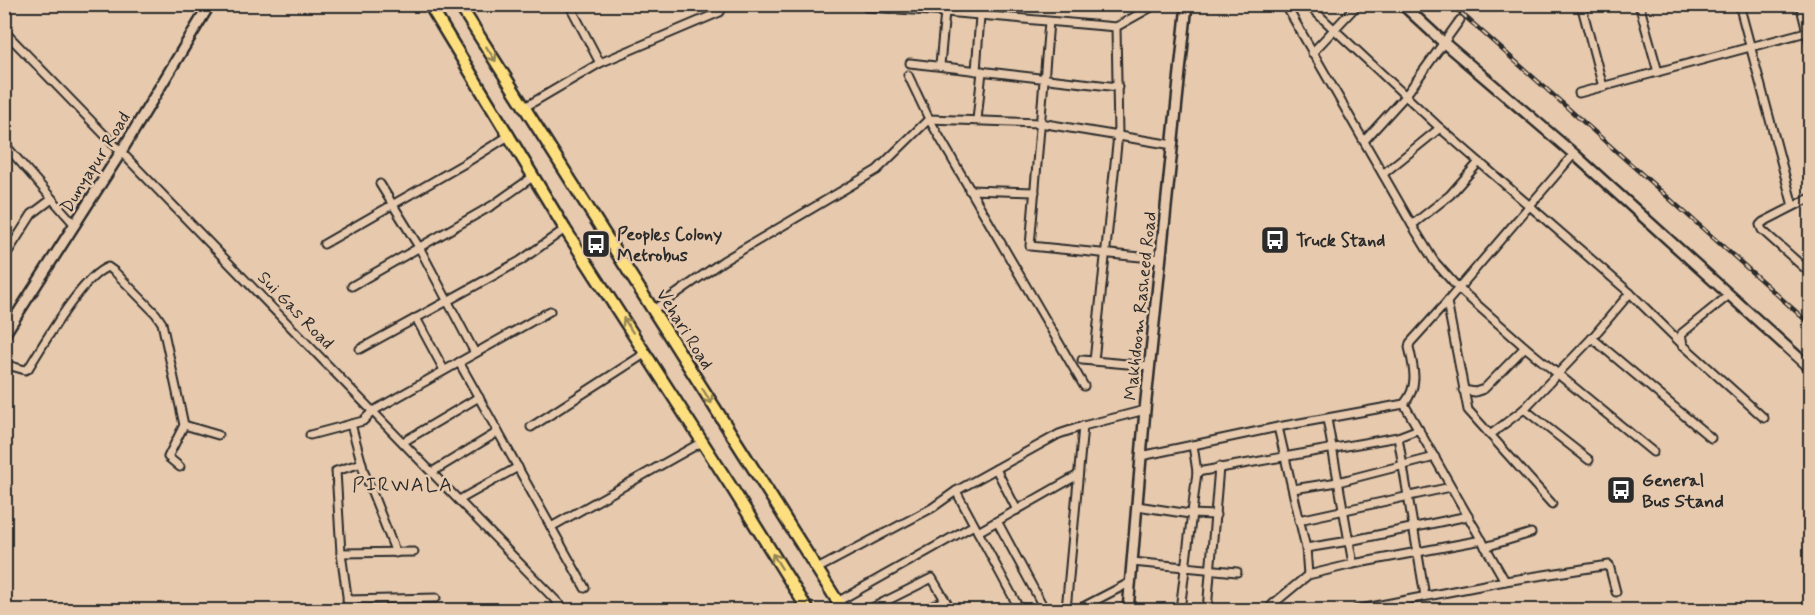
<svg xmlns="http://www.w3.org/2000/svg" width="1815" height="615" font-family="Mynerve,sans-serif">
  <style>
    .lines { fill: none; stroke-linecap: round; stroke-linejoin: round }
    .street-casing { stroke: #2b2b2b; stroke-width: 11 }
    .secondary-casing { stroke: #2b2b2b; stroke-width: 14 }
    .primary-casing { stroke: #2b2b2b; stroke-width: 15 }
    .street { stroke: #e7caae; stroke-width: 7 }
    .secondary { stroke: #e7caae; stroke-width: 9 }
    .primary { stroke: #fedf80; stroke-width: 10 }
    .rail-casing { stroke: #2b2b2b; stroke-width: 4.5 }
    .rail { stroke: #e7caae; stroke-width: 2; stroke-dasharray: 7; stroke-linecap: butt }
    .oneway { stroke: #948556 }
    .labels { text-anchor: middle; stroke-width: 5; stroke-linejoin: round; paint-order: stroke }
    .street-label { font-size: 18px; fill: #2b2b2b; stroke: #e7caae }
    .poi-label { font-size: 18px; font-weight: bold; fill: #2b2b2b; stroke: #e7caae; text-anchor: start }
    .neighbourhood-label { font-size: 20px; letter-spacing: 1.5px; fill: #2b2b2b; stroke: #e7caae }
  </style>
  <rect width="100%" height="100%" fill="#e7caae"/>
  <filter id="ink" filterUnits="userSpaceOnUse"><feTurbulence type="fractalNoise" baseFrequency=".0167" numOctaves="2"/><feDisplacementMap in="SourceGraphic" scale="12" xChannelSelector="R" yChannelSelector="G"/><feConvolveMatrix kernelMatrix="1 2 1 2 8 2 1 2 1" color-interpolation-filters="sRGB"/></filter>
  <g filter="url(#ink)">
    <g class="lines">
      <g class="street-casing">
        <g id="street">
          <polyline points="569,4 600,63"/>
          <polyline points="1285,4 1412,225 1434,261 1458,288 1525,347 1653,452"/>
          <polyline points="1307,4 1440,128 1630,293 1683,345 1764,418"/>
          <polyline points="1581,4 1603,87"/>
          <polyline points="1639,4 1658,72"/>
          <polyline points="1739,4 1793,206"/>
          <polyline points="1800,4 1810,44"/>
          <polyline points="866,7 945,12 1116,27 1118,135 1094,361"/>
          <polyline points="1049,22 1030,246 1161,259"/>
          <polyline points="1116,27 1157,4"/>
          <polyline points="4,31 565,610"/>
          <polyline points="1312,53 1358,4"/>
          <polyline points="910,63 1118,87"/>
          <polyline points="940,65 945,12"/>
          <polyline points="976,71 980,16"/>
          <polyline points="908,75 929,119 1084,386"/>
          <polyline points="1579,93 1810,31"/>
          <polyline points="525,107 600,63 720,12 724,4"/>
          <polyline points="977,120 982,71"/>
          <polyline points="1364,141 1406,95 1460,20"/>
          <polyline points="8,148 75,225"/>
          <polyline points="1383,174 1440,128"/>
          <polyline points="380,184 419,247 475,353"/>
          <polyline points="969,190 1035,192"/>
          <polyline points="1810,198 1763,222 1760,225 1762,230 1810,273"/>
          <polyline points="1412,225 1450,195 1479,162"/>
          <polyline points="324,244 467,162 510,135"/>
          <polyline points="4,258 32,214 52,199"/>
          <polyline points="352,286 493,205 534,176"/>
          <polyline points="653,310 723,261 877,170 929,119 1040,123 1173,145"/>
          <polyline points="416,318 444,370"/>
          <polyline points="1592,338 1711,438"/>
          <polyline points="1683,345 1681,334 1729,295"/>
          <polyline points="360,349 520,261 565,229"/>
          <polyline points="1082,360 1150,366"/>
          <polyline points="459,362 585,588"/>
          <path d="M4,364L25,370L28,369C43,345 83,275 108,267L115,272L156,314L162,323L184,425L168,457L180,467"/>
          <polyline points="1463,390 1475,392 1484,389 1525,347"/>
          <polyline points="1404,404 1505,581"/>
          <polyline points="1524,409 1589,460"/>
          <polyline points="1327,419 1353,564"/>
          <polyline points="351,424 364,472 396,553"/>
          <polyline points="184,425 218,435"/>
          <polyline points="531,427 646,353"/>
          <polyline points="1278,427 1306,548 1308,575"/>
          <polyline points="310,435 363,421 373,411 550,311"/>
          <polyline points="1490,435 1524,409 1592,338 1630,293"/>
          <polyline points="1398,437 1425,596"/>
          <polyline points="403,442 479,397"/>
          <path d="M1141,456L1278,427L1404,404C1419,386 1414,369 1409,347L1410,343L1447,302"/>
          <polyline points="996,469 1017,510"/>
          <polyline points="432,472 498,432"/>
          <polyline points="1197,472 1398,437 1419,429"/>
          <polyline points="1293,489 1338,482 1435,457"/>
          <polyline points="956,491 1020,610"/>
          <polyline points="459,500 518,467"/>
          <polyline points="1552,504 1468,410 1447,302 1574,154"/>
          <polyline points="1137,506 1190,514 1216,515"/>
          <polyline points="1299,520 1451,487"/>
          <polyline points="997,521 1045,610"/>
          <polyline points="551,527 702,442"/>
          <polyline points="978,532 1078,475"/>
          <polyline points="1485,547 1531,533"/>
          <polyline points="1306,548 1349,541 1468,516"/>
          <polyline points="341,553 414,552"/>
          <polyline points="1132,562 1237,572"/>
          <polyline points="817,569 932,508 956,491 1059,434 1083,426 1145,410"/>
          <polyline points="347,600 436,598"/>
          <polyline points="837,602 974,525"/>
          <polyline points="349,610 341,553 336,471 362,463"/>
          <polyline points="868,610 932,578 951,610"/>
          <polyline points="925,610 945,600"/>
          <polyline points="1066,610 1083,426"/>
          <polyline points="1077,610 1131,582"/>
          <polyline points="1180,610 1197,472 1193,445"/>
          <polyline points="1207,610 1219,467"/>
          <polyline points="1268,610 1273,604 1308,575 1353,564 1482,540"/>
          <polyline points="1355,610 1505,581 1609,565 1616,592"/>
        </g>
      </g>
      <g class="secondary-casing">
        <g id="secondary">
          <polyline points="1402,4 1443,42 1574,154 1810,368"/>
          <polyline points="4,335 121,152 210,4"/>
          <polyline points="1128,610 1145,410 1187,4"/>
        </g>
      </g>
      <g class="primary-casing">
        <g id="primary">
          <polyline points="429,4 565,229 732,488 808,610"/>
          <polyline points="459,4 843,610"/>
        </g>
      </g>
      <use href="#street" class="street"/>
      <use href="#secondary" class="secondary"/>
      <use href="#primary" class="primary"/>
      <g class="rail-casing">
        <polyline id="rail" points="1451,4 1810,324"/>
      </g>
      <use href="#rail" class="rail"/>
    </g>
    <defs><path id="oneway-shaft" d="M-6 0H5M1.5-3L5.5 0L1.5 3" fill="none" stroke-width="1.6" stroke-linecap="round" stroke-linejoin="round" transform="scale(1.5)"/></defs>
    <g class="oneway">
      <use href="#oneway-shaft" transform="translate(491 54) rotate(57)"/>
      <use href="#oneway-shaft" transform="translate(628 325) rotate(-123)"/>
      <use href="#oneway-shaft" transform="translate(707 396) rotate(58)"/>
      <use href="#oneway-shaft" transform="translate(777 561) rotate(-122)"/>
    </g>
  </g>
  <defs>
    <g id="bus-square" transform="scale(1.5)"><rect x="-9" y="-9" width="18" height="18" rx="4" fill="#2b2b2b" stroke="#e7caae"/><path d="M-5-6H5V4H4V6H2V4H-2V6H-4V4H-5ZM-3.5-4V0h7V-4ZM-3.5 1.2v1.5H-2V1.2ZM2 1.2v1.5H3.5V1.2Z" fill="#fff"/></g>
  </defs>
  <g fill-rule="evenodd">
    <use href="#bus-square" x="1275" y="240"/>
    <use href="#bus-square" x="596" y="244"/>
    <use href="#bus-square" x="1621" y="490"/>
  </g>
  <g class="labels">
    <g class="street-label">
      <text transform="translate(95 162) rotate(-58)" y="6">Dunyapur Road</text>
      <text transform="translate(1140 306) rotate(-84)" y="6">Makhdoom Rasheed Road</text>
      <text transform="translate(296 310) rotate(46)" y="6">Sui Gas Road</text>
      <text transform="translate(685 329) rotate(58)" y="6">Vehari Road</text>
    </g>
    <g class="poi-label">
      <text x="617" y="240">Peoples Colony<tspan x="617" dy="21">Metrobus</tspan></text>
      <text x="1296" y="246">Truck Stand</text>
      <text x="1642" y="486">General<tspan x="1642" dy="21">Bus Stand</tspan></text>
    </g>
    <g class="neighbourhood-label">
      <text x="403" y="491">PIRWALA</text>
    </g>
  </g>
  <rect width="1815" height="615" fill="none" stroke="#e7caae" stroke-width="24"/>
  <rect x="12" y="12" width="1791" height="591" fill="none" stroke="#2b2b2b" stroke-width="2" filter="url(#ink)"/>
</svg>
